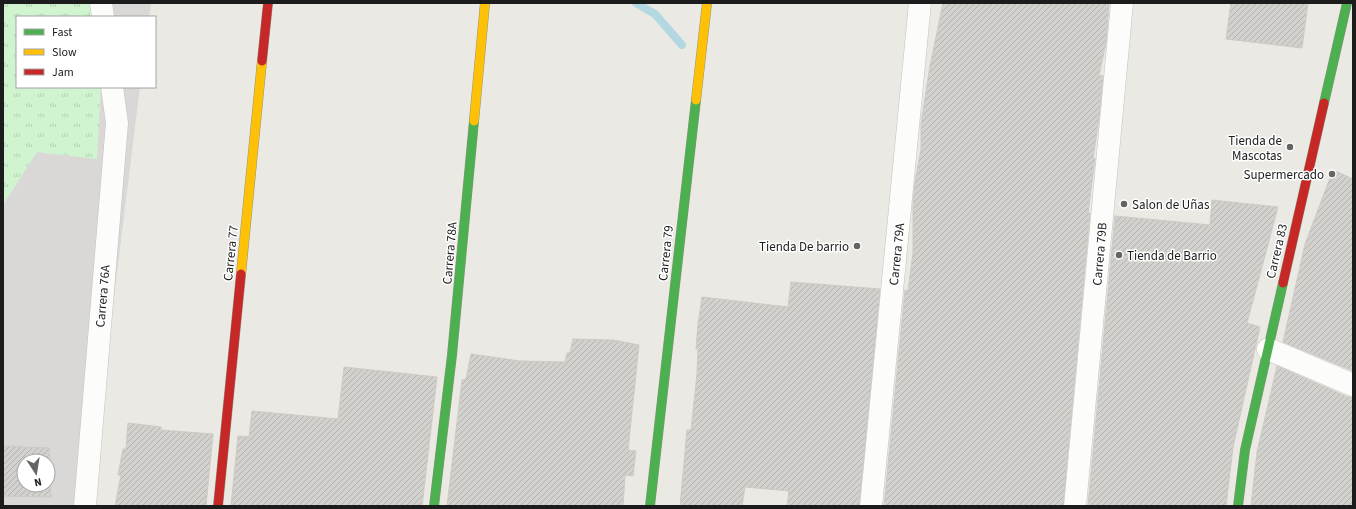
<svg xmlns="http://www.w3.org/2000/svg" width="1356" height="509" font-family="'Source Sans 3',sans-serif">
  <style>
    .residential { fill: #dad8d6; fill-rule: evenodd }
    .park { fill: url(#park-tufts) }
    .lines { fill: none; stroke-linecap: round; stroke-linejoin: round }
    .stream { stroke: #b4d8e1; stroke-width: 8 }
    .building { fill: url(#building-hatch); stroke: #cecac5; fill-rule: evenodd }
    .street-casing { stroke: #c3c2c0; stroke-width: 23 }
    .fast-casing { stroke: #93957c; stroke-width: 10 }
    .slow-casing { stroke: #93957c; stroke-width: 10 }
    .jam-casing { stroke: #93957c; stroke-width: 10 }
    .street { stroke: #fcfcfb; stroke-width: 22 }
    .fast { stroke: #4caf50; stroke-width: 9 }
    .slow { stroke: #ffc107; stroke-width: 9 }
    .jam { stroke: #c62828; stroke-width: 9 }
    .poi-dot { fill: #646462; stroke: #fff; stroke-width: 1.5 }
    .labels { text-anchor: middle; stroke-width: 3; stroke-linejoin: round; paint-order: stroke }
    .poi-label { font-size: 13px; fill: #1c1c1c; stroke: #fff; text-anchor: end }
    .street-label { font-size: 13px; fill: #1c1c1c; stroke: #fff }
  </style>
  <defs>
    <pattern id="park-tufts" width="24" height="20" patternUnits="userSpaceOnUse"><rect width="24" height="20" fill="#d0f4cf"/><path d="M3 7l-1-3M5 7V3M7 7l1-3M15 17l-1-3M17 17v-4M19 17l1-3" fill="none" stroke="#b2d1b1"/></pattern>
    <pattern id="building-hatch" width="6" height="6" patternUnits="userSpaceOnUse"><rect width="6" height="6" fill="#d3d1cd"/><path d="M-1 1l2-2M0 6l6-6M5 7l2-2" fill="none" stroke="#b5b3af"/></pattern>
  </defs>
  <rect width="100%" height="100%" fill="#ebe9e4"/>
  <path class="residential" d="M3,3H151L149,17H17V87H140L88,506H3ZM24,461H48V485H24Z"/>
  <polygon class="park" points="3,3 90,3 92,17 17,17 17,87 101,87 97,159 37,152 3,205"/>
  <g class="lines">
    <polyline class="stream" points="636,3 655,14 682,45"/>
  </g>
  <g class="building">
    <polygon points="943,3 1109,3 1106,43 1099,75 1103,76 1099,119 1093,158 1095,158 1088,213 1090,213 1063,506 884,506 905,290 908,291 913,253 913,205 915,182 921,149 921,124 930,66"/>
    <polygon points="1231,3 1308,3 1302,48 1226,39"/>
    <polygon points="1333,170 1353,179 1353,371 1283,342 1305,244"/>
    <polygon points="1212,200 1278,207 1247,323 1260,327 1233,447 1226,506 1088,506 1115,216 1210,225"/>
    <polygon points="791,282 880,289 859,506 787,506 789,491 745,487 742,506 680,506 687,430 691,430 697,374 698,349 696,349 698,324 702,297 788,307"/>
    <polygon points="573,339 613,340 639,345 628,450 636,451 633,476 625,475 623,506 447,506 462,380 466,379 471,354 520,361 565,362 567,353 570,352"/>
    <polygon points="1277,366 1348,397 1353,397 1353,506 1251,506 1257,452"/>
    <polygon points="344,367 437,377 422,506 231,506 238,436 249,437 252,411 338,419"/>
    <polygon points="128,423 161,427 161,430 213,434 206,506 115,506 121,475 118,475 123,449 126,449"/>
    <path d="M3,446L49,448L51,497L3,496ZM24,461H48V485H24Z"/>
  </g>
  <g class="lines">
    <g class="street-casing">
      <g id="street">
        <polyline points="101,3 103,17"/>
        <polyline points="1268,349 1353,385"/>
        <polyline points="85,506 117,123 112,87"/>
        <polyline points="871,506 920,3"/>
        <polyline points="1075,506 1122,3"/>
      </g>
    </g>
    <g class="fast-casing">
      <g id="fast">
        <polyline points="1324,103 1347,3"/>
        <polyline points="434,506 452,355 474,121"/>
        <polyline points="650,506 696,100"/>
        <polyline points="1238,506 1245,450 1283,283"/>
      </g>
    </g>
    <g class="slow-casing">
      <g id="slow">
        <polyline points="696,100 707,3"/>
        <polyline points="474,121 485,3"/>
        <polyline points="241,274 262,61"/>
      </g>
    </g>
    <g class="jam-casing">
      <g id="jam">
        <polyline points="262,61 268,3"/>
        <polyline points="1283,283 1324,103"/>
        <polyline points="218,506 241,274"/>
      </g>
    </g>
    <use href="#street" class="street"/>
    <use href="#fast" class="fast"/>
    <use href="#slow" class="slow"/>
    <use href="#jam" class="jam"/>
  </g>
  <g class="poi-dot">
    <circle cx="1290" cy="147" r="4"/>
    <circle cx="1332" cy="174" r="4"/>
    <circle cx="1124" cy="204" r="4"/>
    <circle cx="857" cy="246" r="4"/>
    <circle cx="1119" cy="255" r="4"/>
  </g>
  <g class="labels">
    <g class="poi-label">
      <text x="1282" y="145">Tienda de<tspan x="1282" dy="15">Mascotas</tspan></text>
      <text x="1324" y="179">Supermercado</text>
      <text x="1132" y="209" text-anchor="start">Salon de Uñas</text>
      <text x="849" y="251">Tienda De barrio</text>
      <text x="1127" y="260" text-anchor="start">Tienda de Barrio</text>
    </g>
    <g class="street-label">
      <text transform="translate(1276 251) rotate(-77)" y="5">Carrera 83</text>
      <text transform="translate(230 253) rotate(-84)" y="5">Carrera 77</text>
      <text transform="translate(449 253) rotate(-85)" y="5">Carrera 78A</text>
      <text transform="translate(665 253) rotate(-84)" y="5">Carrera 79</text>
      <text transform="translate(896 254) rotate(-84)" y="5">Carrera 79A</text>
      <text transform="translate(1099 254) rotate(-85)" y="5">Carrera 79B</text>
      <text transform="translate(102 296) rotate(-85)" y="5">Carrera 76A</text>
    </g>
  </g>
  <rect width="1356" height="509" fill="none" stroke="#1c1c1c" stroke-width="8"/>
  <rect x="16" y="16" width="140" height="72" fill="#ffffff" stroke="#a4a4a4"/>
  <rect x="24" y="29" width="20" height="6" fill="#4caf50" stroke="#a4a4a4"/>
  <text x="52" y="36" font-size="12" fill="#1c1c1c">Fast</text>
  <rect x="24" y="49" width="20" height="6" fill="#ffc107" stroke="#a4a4a4"/>
  <text x="52" y="56" font-size="12" fill="#1c1c1c">Slow</text>
  <rect x="24" y="69" width="20" height="6" fill="#c62828" stroke="#a4a4a4"/>
  <text x="52" y="76" font-size="12" fill="#1c1c1c">Jam</text>
  <g transform="translate(36 473) rotate(168)"><circle r="19" fill="#ffffff" stroke="#a4a4a4"/>
  <path d="M0-3L7 15L0 10L-7 15Z" fill="#646462"/>
  <text y="-6" font-size="11" font-weight="bold" text-anchor="middle" fill="#1c1c1c">N</text>
  </g>
</svg>
